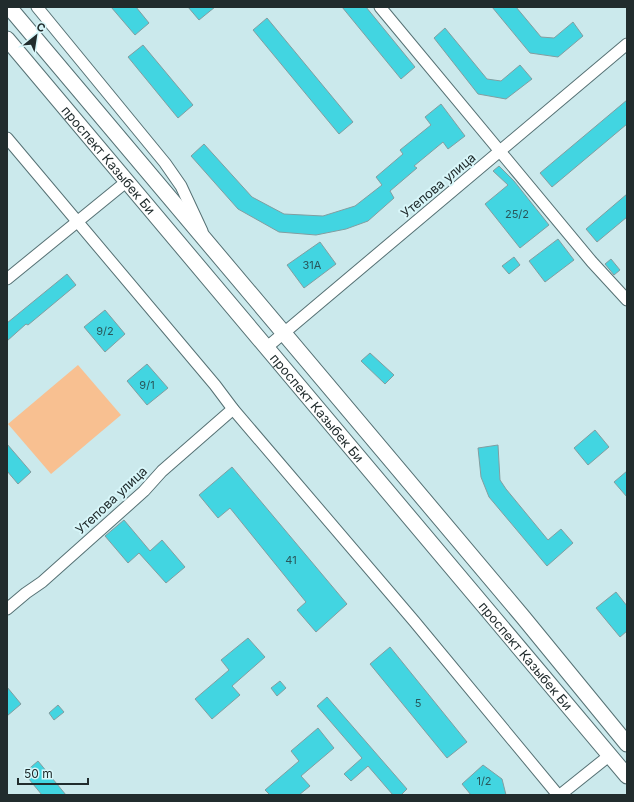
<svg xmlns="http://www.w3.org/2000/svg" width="634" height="802" font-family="Inter,sans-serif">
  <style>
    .green { fill: #f8c091 }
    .building { fill: #42d5e1; stroke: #829ea1 }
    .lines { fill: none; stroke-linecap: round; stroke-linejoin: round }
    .street-casing { stroke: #567174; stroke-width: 13 }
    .secondary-casing { stroke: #567174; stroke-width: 17 }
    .street { stroke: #fff; stroke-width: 11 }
    .secondary { stroke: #fff; stroke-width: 15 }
    .labels { text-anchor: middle; stroke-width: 4; stroke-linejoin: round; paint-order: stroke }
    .number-label { font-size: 11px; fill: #29565a }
    .street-label { font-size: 13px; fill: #212c2d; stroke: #d8f6f9 }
  </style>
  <rect width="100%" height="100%" fill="#cbe9ec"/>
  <polygon class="green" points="78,365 121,415 51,474 8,424"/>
  <g class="building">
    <polygon points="111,7 136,7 149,23 135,35"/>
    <polygon points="188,7 215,7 199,20"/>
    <polygon points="342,7 366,7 415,67 401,79"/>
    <polygon points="492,7 516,7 541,37 554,38 573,22 583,36 558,57 530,53"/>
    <polygon points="267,18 353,122 339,134 253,30"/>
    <polygon points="445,28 487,79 501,81 520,65 532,79 506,99 478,94 434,38"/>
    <polygon points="143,45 193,105 178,118 128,57"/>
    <polygon points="627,100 627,124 552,187 540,173"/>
    <polygon points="441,104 465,136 448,149 443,142 414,166 417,168 390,191 394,198 368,221 346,229 316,235 279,232 238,209 191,156 204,144 252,197 284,214 323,216 355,206 382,185 376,177 403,154 400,150 431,125 425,117"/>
    <polygon points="499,166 514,181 549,225 520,248 485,204 508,185 493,171"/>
    <polygon points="627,194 627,217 597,242 586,229"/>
    <polygon points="558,239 574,260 545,282 529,261"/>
    <polygon points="320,242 336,264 304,288 287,265"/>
    <polygon points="514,257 520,265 509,274 502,266"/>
    <polygon points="611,259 620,270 614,275 605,264"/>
    <polygon points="67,274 76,285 28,325 26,324 7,341 7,323"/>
    <polygon points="105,310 125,334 105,352 84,327"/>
    <polygon points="370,353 394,375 385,384 361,361"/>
    <polygon points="147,364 168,388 147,405 127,381"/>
    <polygon points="595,430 609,447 588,465 574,448"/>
    <polygon points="7,444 31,472 18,484 7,471"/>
    <polygon points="498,445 500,480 506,489 548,540 561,529 573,543 547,566 489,497 481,477 478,448"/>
    <polygon points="232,467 347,604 316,632 297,610 306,602 230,508 218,518 199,495"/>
    <polygon points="627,471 627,497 614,482"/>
    <polygon points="124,520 150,551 162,540 185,567 166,583 139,553 128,563 105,536"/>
    <polygon points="616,592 627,606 627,631 620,637 596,608"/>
    <polygon points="248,638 265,657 232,686 240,695 212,719 195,699 229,670 221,660"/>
    <polygon points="390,647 467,742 447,758 370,664"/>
    <polygon points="280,681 286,688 277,696 271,688"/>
    <polygon points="7,687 21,704 7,716"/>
    <polygon points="327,697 407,789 401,795 393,795 368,766 351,781 344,774 362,758 317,706"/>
    <polygon points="58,705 64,712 54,720 49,713"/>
    <polygon points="318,728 334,748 301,776 310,786 299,795 270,795 265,790 299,761 291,751"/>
    <polygon points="38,761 66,795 42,795 24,773"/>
    <polygon points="483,765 502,779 506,795 471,795 462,784"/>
  </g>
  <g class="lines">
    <g class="street-casing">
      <g id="street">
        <polyline points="37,7 165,163 181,186 202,231"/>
        <polyline points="380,7 592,262 627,300"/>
        <polyline points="7,138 215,385 233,409 414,621 558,795"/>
        <polyline points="7,279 126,182"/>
        <polyline points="266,348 627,44"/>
        <polyline points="7,609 26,593 42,582 88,541 144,491 162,471 233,409"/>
        <polyline points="560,795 610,755"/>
      </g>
    </g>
    <g class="secondary-casing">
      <g id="secondary">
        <polyline points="9,7 523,617 627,744"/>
        <path id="s1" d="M7,39L627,776"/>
      </g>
    </g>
    <use href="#street" class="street"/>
    <use href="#secondary" class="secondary"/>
  </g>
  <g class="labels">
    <g class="number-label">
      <text x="517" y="218">25/2</text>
      <text x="312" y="269">31А</text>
      <text x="105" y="335">9/2</text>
      <text x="147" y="389">9/1</text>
      <text x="291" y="564">41</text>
      <text x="418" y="707">5</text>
      <text x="484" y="785">1/2</text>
    </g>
    <g class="street-label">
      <text dy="5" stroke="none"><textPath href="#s1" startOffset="158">проспект Казыбек Би</textPath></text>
      <text transform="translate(438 185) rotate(-40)" y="5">Утепова улица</text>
      <text dy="5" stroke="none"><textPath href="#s1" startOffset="482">проспект Казыбек Би</textPath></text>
      <text transform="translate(111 500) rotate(-43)" y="5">Утепова улица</text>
      <text dy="5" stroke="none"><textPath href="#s1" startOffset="806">проспект Казыбек Би</textPath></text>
    </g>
  </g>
  <rect width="634" height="802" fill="none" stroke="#212c2d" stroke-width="16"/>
  <g transform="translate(36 36) rotate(30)" stroke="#d8f6f9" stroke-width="3" paint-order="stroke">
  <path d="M0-3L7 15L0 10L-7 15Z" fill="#212c2d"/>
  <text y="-6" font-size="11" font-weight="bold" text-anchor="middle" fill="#212c2d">С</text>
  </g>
  <path d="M18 778v6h70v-6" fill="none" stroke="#212c2d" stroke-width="2"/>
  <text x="24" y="778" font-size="12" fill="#212c2d" stroke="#d8f6f9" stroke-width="3" paint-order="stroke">50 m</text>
</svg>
